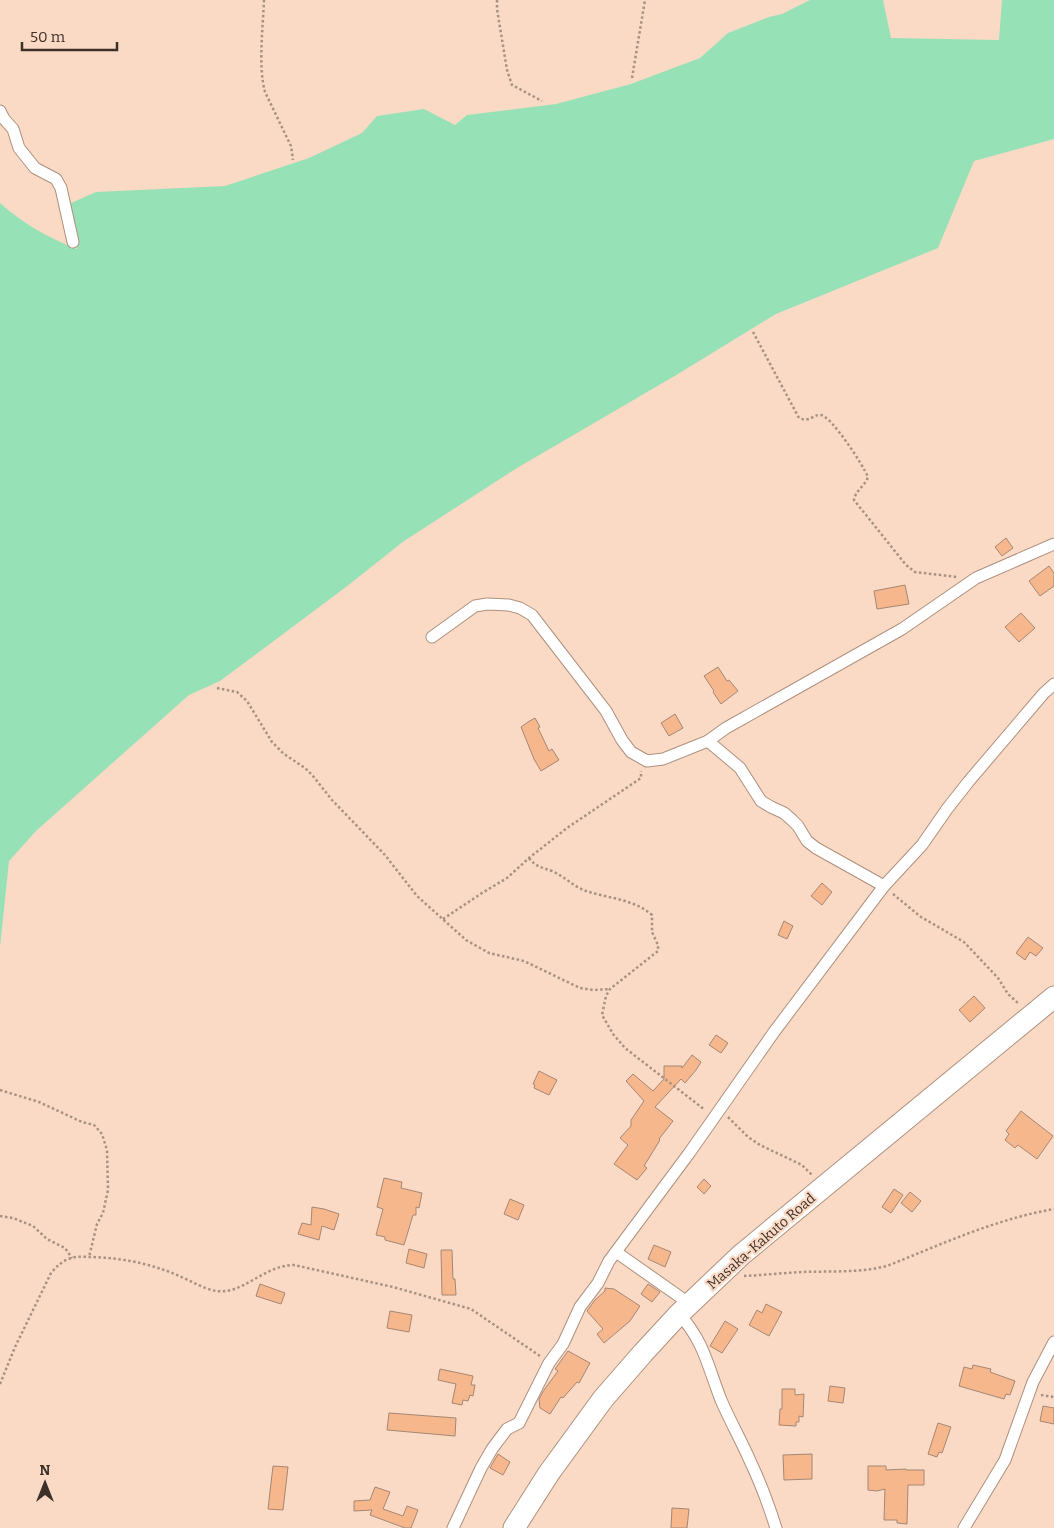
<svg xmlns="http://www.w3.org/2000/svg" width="1054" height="1528" font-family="Bitter,serif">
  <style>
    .green { fill: #97e1b7 }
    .building { fill: #f7b78d; stroke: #a58774 }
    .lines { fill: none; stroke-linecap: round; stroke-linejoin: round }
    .street-casing { stroke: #ae907d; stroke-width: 13 }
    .highway-casing { stroke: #ae907d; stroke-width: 23 }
    .path { stroke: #a99182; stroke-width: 2.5; stroke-dasharray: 2.5 2.5; stroke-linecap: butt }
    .street { stroke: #fff; stroke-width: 11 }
    .highway { stroke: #fff; stroke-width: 21 }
    .labels { text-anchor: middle; stroke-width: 4.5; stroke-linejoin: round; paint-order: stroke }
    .street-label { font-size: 14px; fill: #3d3028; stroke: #fadac5 }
  </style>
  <rect width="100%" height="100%" fill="#fadac5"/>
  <path class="green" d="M810,0H883L891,38L999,40L1002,0H1054V139L974,161L938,248L776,314L678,374L517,468L404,541L346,587L220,681L189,695L36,831L9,861L0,947V203C22,223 49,238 77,249L69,204L96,192L225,186L309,158L362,133L377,116L424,109L455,125L467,115L556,104L631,84L700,58L728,33L769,17L782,14Z"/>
  <g class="building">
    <polygon points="1006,538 1013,548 1002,556 995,547"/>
    <polygon points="1049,566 1054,573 1054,586 1040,596 1029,581"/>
    <polygon points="905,585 909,604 877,609 874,591"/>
    <polygon points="1021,613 1035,628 1019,642 1005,627"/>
    <polygon points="718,667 727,681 729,680 738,691 721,704 713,692 714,691 704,676"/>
    <polygon points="675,714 683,728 669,736 661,723"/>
    <polygon points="535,718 540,727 538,728 549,751 552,749 559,760 541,771 534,759 521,727 528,722"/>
    <polygon points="822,883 832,892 822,905 811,896"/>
    <polygon points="784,921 793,926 787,939 778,935"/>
    <polygon points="1028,937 1043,948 1036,956 1030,952 1025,960 1016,953"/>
    <polygon points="974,996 985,1008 970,1022 959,1010"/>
    <polygon points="716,1035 728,1043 721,1053 709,1045"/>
    <polygon points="692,1055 701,1062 696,1070 685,1083 681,1079 655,1107 673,1121 659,1139 660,1140 644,1166 647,1168 637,1180 614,1164 628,1145 620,1138 631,1126 631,1120 644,1101 626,1081 633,1074 653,1091 664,1079 664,1066 682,1066 682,1068"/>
    <polygon points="539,1071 557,1080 549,1095 534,1088 535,1085 533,1084"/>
    <polygon points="1021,1111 1053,1136 1037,1159 1018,1145 1015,1148 1005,1140 1009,1134 1006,1131"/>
    <polygon points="384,1178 402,1182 401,1188 422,1193 419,1208 416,1207 416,1215 413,1215 404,1245 385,1240 385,1237 376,1235 383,1209 377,1207"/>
    <polygon points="704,1179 711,1186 704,1194 697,1187"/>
    <polygon points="894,1189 903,1195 891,1213 882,1207"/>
    <polygon points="910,1192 921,1201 912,1212 901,1203"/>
    <polygon points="510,1199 524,1205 518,1220 504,1214"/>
    <polygon points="312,1207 324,1209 339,1214 334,1230 322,1226 319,1240 298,1234 302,1223 311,1225"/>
    <polygon points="654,1245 671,1252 665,1267 648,1259"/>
    <polygon points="409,1249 427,1254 424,1268 406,1263"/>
    <polygon points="441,1250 452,1250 453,1279 455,1279 456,1295 442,1295"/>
    <polygon points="260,1284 285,1293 281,1304 256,1296"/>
    <polygon points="648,1284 660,1292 652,1302 641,1294"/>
    <polygon points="605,1288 614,1289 640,1306 630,1321 604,1343 597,1334 603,1329 587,1311 595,1300 605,1291"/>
    <polygon points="766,1304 782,1312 769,1336 749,1325 757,1310 762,1313"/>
    <polygon points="390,1311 412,1315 409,1332 387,1328"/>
    <polygon points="725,1321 738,1329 722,1353 710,1346"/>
    <polygon points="568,1351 590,1363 579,1383 577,1382 563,1398 561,1397 550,1414 540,1408 539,1399 544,1390 558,1371 555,1369"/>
    <polygon points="973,1365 991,1369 990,1372 1015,1381 1010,1395 1006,1394 1004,1399 959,1386 964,1367 972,1369"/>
    <polygon points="440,1369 473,1376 471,1385 475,1385 473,1396 470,1395 468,1401 463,1400 462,1405 452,1403 456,1384 438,1380"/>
    <polygon points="830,1386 845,1388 843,1403 828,1401"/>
    <polygon points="782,1389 795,1389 795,1395 804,1394 803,1417 799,1416 799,1422 796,1422 796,1426 779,1425 780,1409 782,1409"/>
    <polygon points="1043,1406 1054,1408 1054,1424 1040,1421"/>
    <polygon points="389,1413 456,1418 455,1436 387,1430"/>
    <polygon points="938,1423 951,1427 942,1453 939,1452 937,1457 928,1454"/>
    <polygon points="498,1454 510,1462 503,1475 490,1468"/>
    <polygon points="812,1454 812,1479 784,1480 783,1455"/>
    <polygon points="273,1466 288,1467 283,1510 268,1509"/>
    <polygon points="868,1466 886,1466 886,1470 906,1469 906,1470 924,1470 924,1485 908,1485 907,1524 897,1523 897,1520 884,1520 885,1489 877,1491 868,1490"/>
    <polygon points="375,1487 390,1492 383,1509 403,1516 407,1506 418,1510 411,1528 405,1528 370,1515 372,1510 354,1511 354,1501 370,1500"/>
    <polygon points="672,1508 689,1509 687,1528 671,1528"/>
  </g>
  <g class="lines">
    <g class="street-casing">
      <g id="street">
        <polyline points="0,111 4,119 13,129 19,148 35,168 56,179 61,188 73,242"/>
        <polyline points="432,637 475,606 487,604 509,605 520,608 532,615 606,711 622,740 631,752 647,761 663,759 708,741 726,728 902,629 976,578 1054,544"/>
        <polyline points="708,741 740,768 761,801 771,807 784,813 792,820 798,826 807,841 816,848 884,886"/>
        <polyline points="616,1252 690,1304"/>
        <path d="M679,1314C704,1341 708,1367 721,1400C730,1421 742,1442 751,1463C761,1484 769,1506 776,1528"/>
        <polyline points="453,1528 481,1468 492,1449 507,1429 519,1423 549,1363 563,1344 580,1307 598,1283 609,1261 690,1152 774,1032 884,886 922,845 947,809 969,781 1044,693 1054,684"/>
        <polyline points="964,1528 1005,1460 1033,1382 1054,1342"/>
      </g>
    </g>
    <g class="highway-casing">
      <polyline id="highway" points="514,1528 549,1473 603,1399 643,1353 679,1314 741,1255 1054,997"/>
    </g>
    <g class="path">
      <path d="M264,0C263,27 258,67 265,92L291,146L293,160"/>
      <polyline points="497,0 497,9 507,70 512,85 542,101"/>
      <polyline points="632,78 645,0"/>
      <path d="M753,332L799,418C810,423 813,414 821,415C832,417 863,465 868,477C865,486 855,491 854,500L906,565L915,572L957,577"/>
      <polyline points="217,688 237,692 247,701 272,742 284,754 305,768 313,776 332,800 385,855 417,896 466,940 489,953 524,961 580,988 593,990 610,989"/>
      <path d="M529,858C536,867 541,867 552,871C564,876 574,887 586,891C607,898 634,899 652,915V932L658,945V951L610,989L606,996L602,1015L613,1034L625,1048L705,1110"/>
      <polyline points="893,894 921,917 964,942 998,978 1008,994 1019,1004"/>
      <polyline points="443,919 482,893 507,878 529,858 567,828 641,778 641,771"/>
      <polyline points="0,1090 39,1102 82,1122 94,1125 102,1134 107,1150 108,1190 103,1213 97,1224 89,1257"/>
      <polyline points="728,1117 748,1137 760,1145 802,1165 813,1176"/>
      <polyline points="0,1216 13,1218 33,1226 47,1239 65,1248 72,1258"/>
      <path d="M744,1276C763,1275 783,1273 802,1272C830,1271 859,1273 887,1266C942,1244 996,1219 1054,1209"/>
      <path d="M0,1384L15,1347L51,1273C57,1266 63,1260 72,1258C78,1256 85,1257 91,1257C121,1258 149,1263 177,1275C189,1280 204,1289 216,1291C243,1295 264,1265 294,1265L393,1287L471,1309L540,1356"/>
      <polyline points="1041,1395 1054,1397"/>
    </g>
    <use href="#street" class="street"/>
    <use href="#highway" class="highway"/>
  </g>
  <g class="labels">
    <g class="street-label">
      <text transform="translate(761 1241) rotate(-41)" y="5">Masaka-Kakuto Road</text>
    </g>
  </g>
  <g transform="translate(45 1483)" stroke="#fadac5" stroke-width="4" paint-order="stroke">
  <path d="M0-4L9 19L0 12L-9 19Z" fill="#3d3028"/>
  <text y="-8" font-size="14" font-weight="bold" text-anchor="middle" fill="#3d3028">N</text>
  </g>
  <path d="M22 42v8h95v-8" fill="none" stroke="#3d3028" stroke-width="2.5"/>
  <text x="30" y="42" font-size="15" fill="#3d3028" stroke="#fadac5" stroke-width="4" paint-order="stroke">50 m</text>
</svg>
